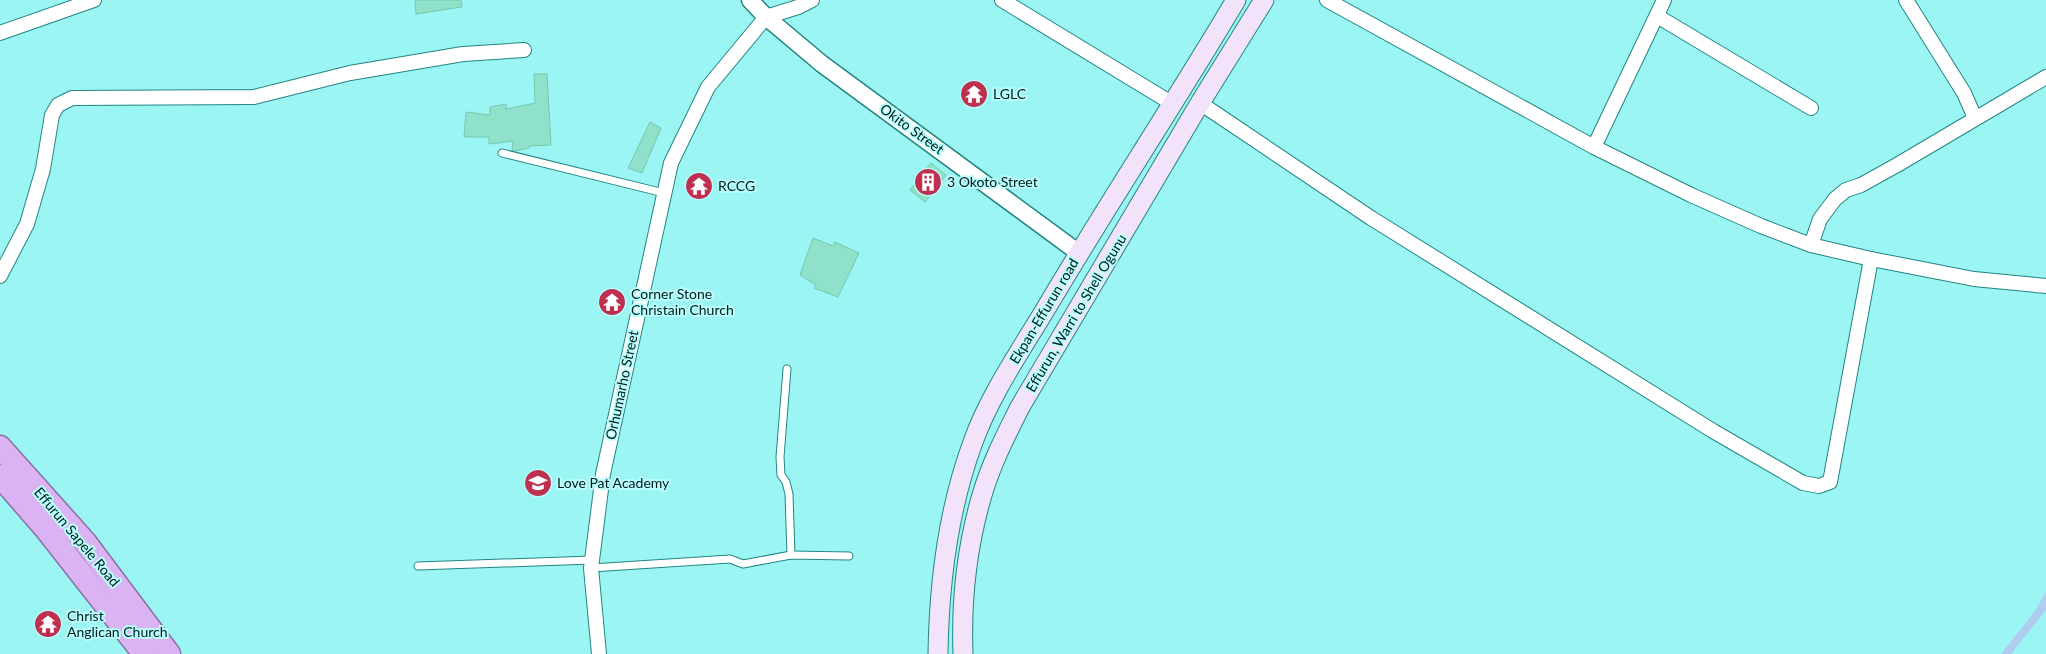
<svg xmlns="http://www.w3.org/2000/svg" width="2046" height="654" font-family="Lato,sans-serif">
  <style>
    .water { fill: #b0cdf1 }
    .building { fill: #8fe1c9; stroke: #76c7b0 }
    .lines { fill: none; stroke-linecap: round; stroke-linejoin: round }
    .service-casing { stroke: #228583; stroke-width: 9 }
    .minor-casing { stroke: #228583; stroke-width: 16 }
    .tertiary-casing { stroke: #228583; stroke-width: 19 }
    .secondary-casing { stroke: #228583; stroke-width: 21 }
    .trunk-casing { stroke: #8971a4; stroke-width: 25 }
    .service { stroke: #fff; stroke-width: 7 }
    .minor { stroke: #fff; stroke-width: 14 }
    .tertiary { stroke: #fff; stroke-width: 16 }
    .secondary { stroke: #f2e2fa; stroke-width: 19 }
    .trunk { stroke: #dcb3f2; stroke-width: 22 }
    .labels { text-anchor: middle; stroke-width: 4; stroke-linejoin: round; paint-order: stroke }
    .poi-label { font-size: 14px; fill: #001b1b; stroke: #b9fffd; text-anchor: start }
    .street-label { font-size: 14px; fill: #001b1b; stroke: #b9fffd }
  </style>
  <rect width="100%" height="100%" fill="#9af5f3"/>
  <polygon class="water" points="2046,592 2046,610 2011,654 2001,654 2035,611"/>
  <g class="building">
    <polygon points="415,0 461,0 462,7 416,14"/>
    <polygon points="534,74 547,74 551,145 529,146 529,148 515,151 512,150 513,141 489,144 489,137 464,137 466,112 490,115 490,107 506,104 506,109 535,103"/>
    <polygon points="650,122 661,128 642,173 628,168"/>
    <polygon points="931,163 946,175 925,202 910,190"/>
    <polygon points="813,238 833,246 835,242 859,253 838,297 814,288 816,285 800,275"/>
  </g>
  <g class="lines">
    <g class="service-casing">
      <g id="service">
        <polyline points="502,153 664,193"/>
        <polyline points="787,369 780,457 781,475 786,482 789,494 791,555"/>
        <polyline points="418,566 592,560"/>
        <polyline points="591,568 730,559 743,564 791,555 849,556"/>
      </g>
    </g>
    <g class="minor-casing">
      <g id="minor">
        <polyline points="1002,0 1173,104"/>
        <polyline points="1327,0 1594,147 1691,195 1761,226 1811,245 1871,259 1974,279 2046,286"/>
        <polyline points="1906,0 1964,93 1975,118"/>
        <polyline points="1657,16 1811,108"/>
        <polyline points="0,33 94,0"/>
        <polyline points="1200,103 1371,218 1713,431 1803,483 1819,486 1830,482 1871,259"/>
        <polyline points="1594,147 1664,0"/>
        <polyline points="1811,245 1820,219 1835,199 1846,190 1861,185 1897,165 2046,77"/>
        <polyline points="0,276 27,224 43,169 52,115 58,105 72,98 254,97 350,73 463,54 524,50"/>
        <polyline points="599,654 591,568 603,474 671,163 708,87 766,17 798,7 812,0"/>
      </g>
    </g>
    <g class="tertiary-casing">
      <polyline id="tertiary" points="750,0 766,17 822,64 1079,253"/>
    </g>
    <g class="secondary-casing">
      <g id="secondary">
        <path d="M938,654C939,582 948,510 973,442C991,392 1024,346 1051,300C1111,199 1176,101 1236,0"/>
        <path d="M963,654C961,600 967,546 982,495C991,464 1006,435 1020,407L1200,103L1264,0"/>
      </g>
    </g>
    <g class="trunk-casing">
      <g id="trunk">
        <polyline points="0,447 85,542 169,654"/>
        <polyline points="0,476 46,529 144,654"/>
      </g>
    </g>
    <use href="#service" class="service"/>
    <use href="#minor" class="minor"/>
    <use href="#tertiary" class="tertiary"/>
    <use href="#secondary" class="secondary"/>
    <use href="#trunk" class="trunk"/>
  </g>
  <defs>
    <g id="temple-disc" transform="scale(1.4375)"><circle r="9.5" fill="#bf2f4f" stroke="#b9fffd"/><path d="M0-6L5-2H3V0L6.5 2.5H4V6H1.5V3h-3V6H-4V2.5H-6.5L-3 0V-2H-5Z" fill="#fff"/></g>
    <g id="building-disc" transform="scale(1.4375)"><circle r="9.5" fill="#bf2f4f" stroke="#b9fffd"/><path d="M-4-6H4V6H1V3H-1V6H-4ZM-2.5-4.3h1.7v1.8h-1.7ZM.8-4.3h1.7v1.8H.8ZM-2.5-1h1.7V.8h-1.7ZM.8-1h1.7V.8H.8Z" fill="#fff"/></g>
    <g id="school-disc" transform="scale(1.4375)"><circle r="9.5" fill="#bf2f4f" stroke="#b9fffd"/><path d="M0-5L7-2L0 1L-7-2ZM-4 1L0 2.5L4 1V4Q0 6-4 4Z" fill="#fff"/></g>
  </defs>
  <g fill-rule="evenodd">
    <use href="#temple-disc" x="974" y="94"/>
    <use href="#building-disc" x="928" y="182"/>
    <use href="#temple-disc" x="699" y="186"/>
    <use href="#temple-disc" x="612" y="302"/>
    <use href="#school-disc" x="538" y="483"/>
    <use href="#temple-disc" x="48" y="624"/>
  </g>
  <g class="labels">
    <g class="poi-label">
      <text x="993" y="99">LGLC</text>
      <text x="947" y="187">3 Okoto Street</text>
      <text x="718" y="191">RCCG</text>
      <text x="631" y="299">Corner Stone<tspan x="631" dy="16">Christain Church</tspan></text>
      <text x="557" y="488">Love Pat Academy</text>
      <text x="67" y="621">Christ<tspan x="67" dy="16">Anglican Church</tspan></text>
    </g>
    <g class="street-label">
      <text transform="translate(912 129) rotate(36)" y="5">Okito Street</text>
      <text transform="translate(1044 311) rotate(-59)" y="5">Ekpan-Effurun road</text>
      <text transform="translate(1076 313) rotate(-59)" y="5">Effurun, Warri to Shell Ogunu</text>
      <text transform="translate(622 385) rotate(-78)" y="5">Orhumarho Street</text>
      <text transform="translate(77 537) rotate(50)" y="5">Effurun Sapele Road</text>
    </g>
  </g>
</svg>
